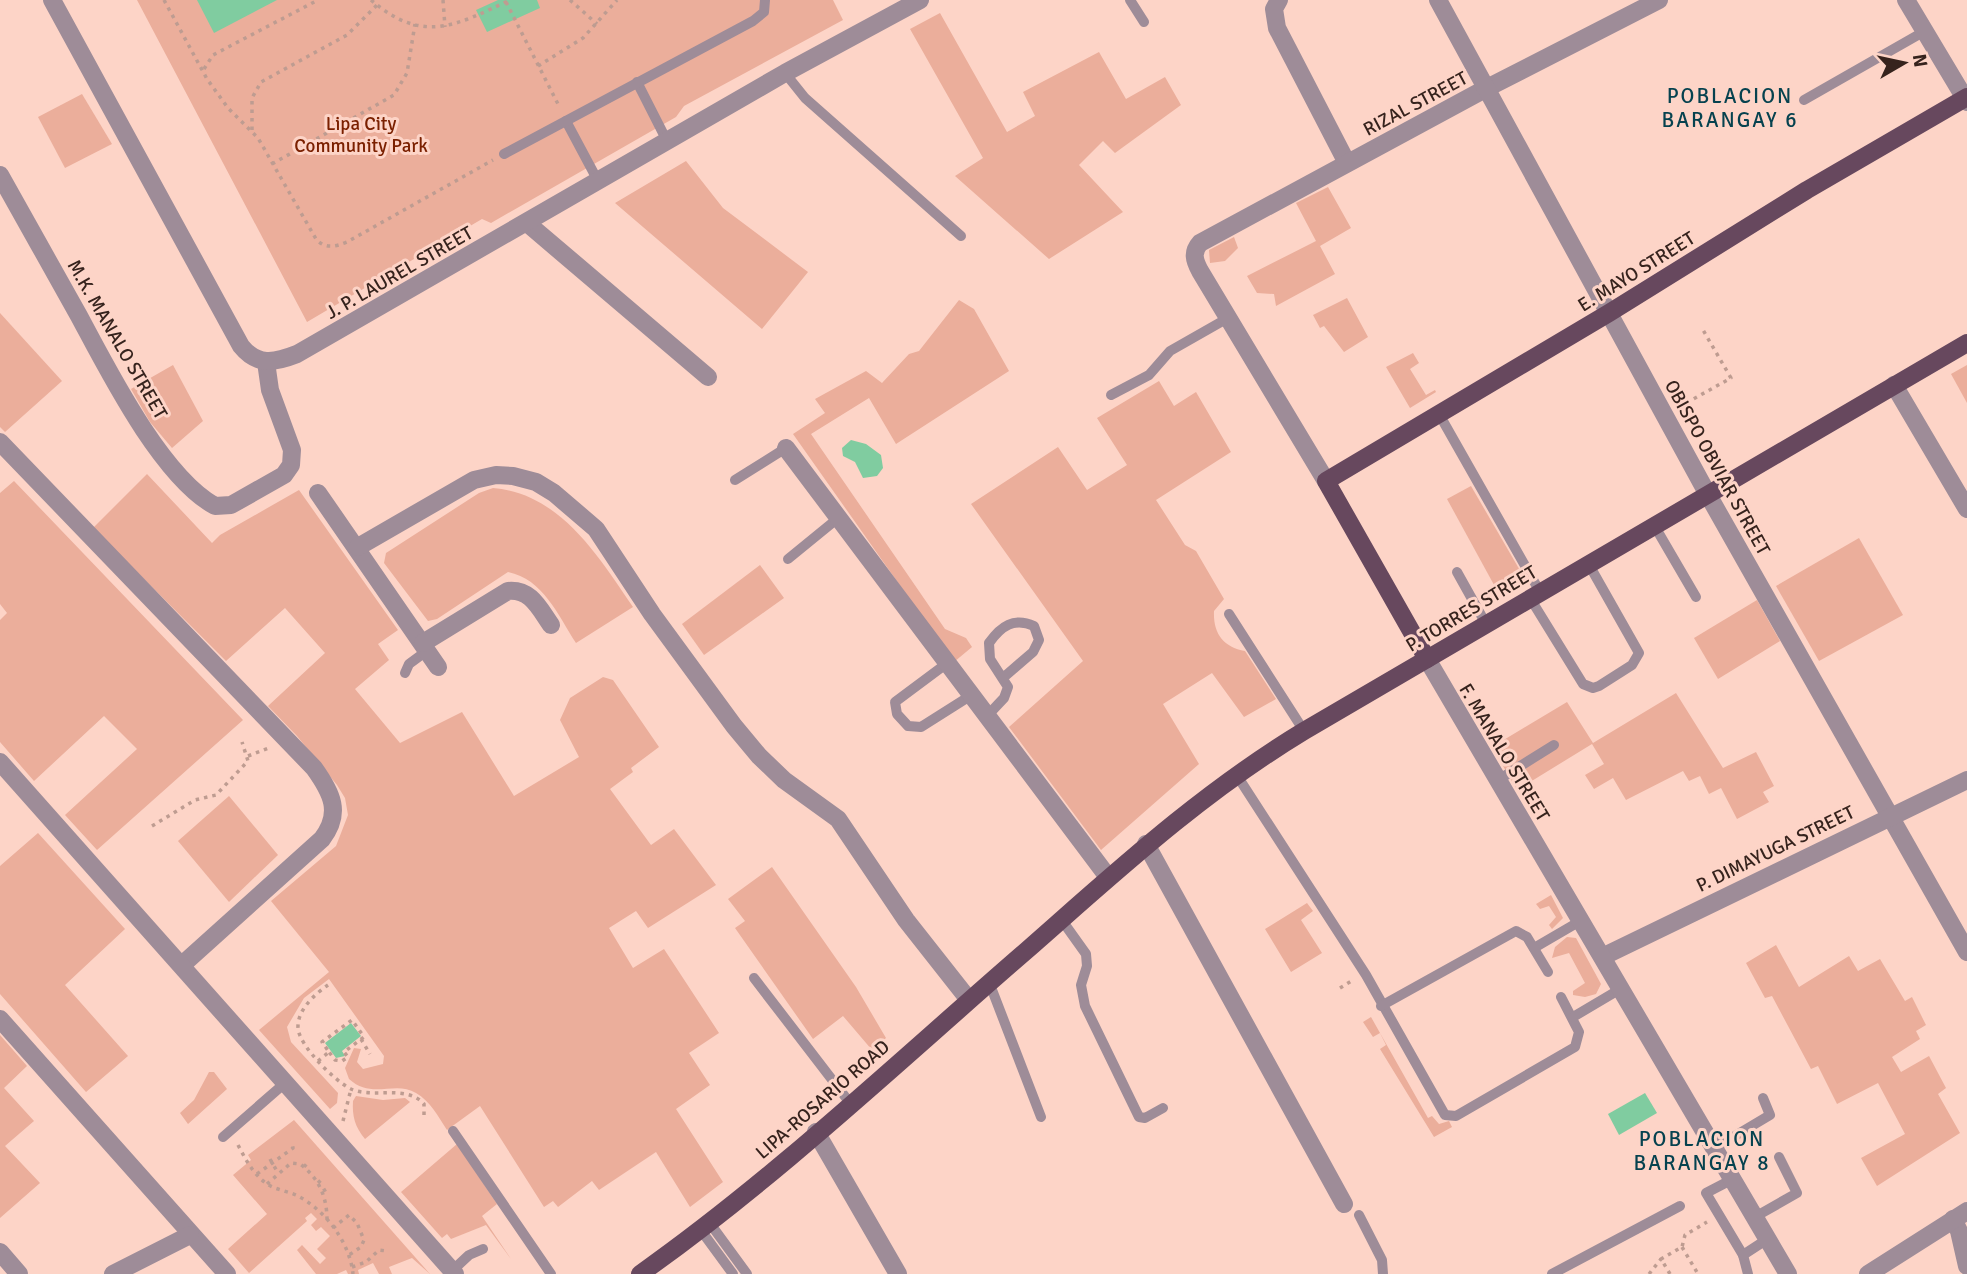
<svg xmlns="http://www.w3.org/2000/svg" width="1967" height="1274" font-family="Signika,sans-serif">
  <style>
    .green { fill: #ebae9b }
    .water { fill: #80cca0 }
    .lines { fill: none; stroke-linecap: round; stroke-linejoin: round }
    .path { stroke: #be9c91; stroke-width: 3.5; stroke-dasharray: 3.5 5; stroke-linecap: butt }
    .service { stroke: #9e8c98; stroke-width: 10 }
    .minor { stroke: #9e8c98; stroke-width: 18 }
    .tertiary { stroke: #9e8c98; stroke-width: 18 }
    .primary { stroke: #67485e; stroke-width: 18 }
    .labels { text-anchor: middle; stroke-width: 6; stroke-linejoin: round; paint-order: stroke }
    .street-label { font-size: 19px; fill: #36231d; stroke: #fdd4c7 }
    .park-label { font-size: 19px; fill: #7b2000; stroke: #fdd4c7 }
    .neighbourhood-label { font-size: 21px; letter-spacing: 2px; fill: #06424f; stroke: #fdd4c7 }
  </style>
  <rect width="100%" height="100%" fill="#fdd4c7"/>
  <g class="green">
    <polygon points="137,0 833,0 843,20 684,106 676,117 491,223 482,219 307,322"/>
    <polygon points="940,13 1007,132 1035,116 1023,92 1099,52 1126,99 1165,77 1181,105 1115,153 1103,141 1079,165 1123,212 1049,259 955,176 983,158 910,29"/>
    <polygon points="82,94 112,144 65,168 38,117"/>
    <polygon points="686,161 723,208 808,272 762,329 615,203"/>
    <polygon points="1328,187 1351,228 1320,246 1335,274 1276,306 1274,294 1257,293 1247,276 1316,241 1296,203"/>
    <polygon points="1234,237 1238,248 1225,261 1210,263 1209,250"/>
    <polygon points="1347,298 1368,337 1344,352 1324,326 1320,328 1313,315"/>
    <polygon points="959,300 974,309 1009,371 896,444 869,398 811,434 945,629 966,638 972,647 954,662 793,434 825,413 815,399 866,371 882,383 909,354 919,351"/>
    <polygon points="0,313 62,381 5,432 0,427"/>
    <polygon points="1413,353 1419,363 1410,369 1426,395 1435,390 1436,392 1410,408 1386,367"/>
    <polygon points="173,365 203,421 172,448 150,422 131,389"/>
    <polygon points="1967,365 1967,403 1951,374"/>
    <path d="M1159,381L1174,406L1196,392L1231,452L1156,500L1185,545L1196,551L1224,599L1214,611C1213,633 1223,647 1245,651L1276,699L1244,717L1212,673L1163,704L1199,764L1101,850L1009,727L1083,661L971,504L1058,447L1087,490L1127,465L1097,418Z"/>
    <path d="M147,474L212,543L220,535L299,490L398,630L378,644L389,660L355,689L400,743L462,712L514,796L579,757L560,720L570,698L603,677L613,680L659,747L631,768L633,772L610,789L651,845L674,829L716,885L648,928L636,911L609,928L633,968L664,949L719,1033L689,1053L710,1085L676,1109L723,1182L690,1207L656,1152L599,1190L592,1181L558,1207L553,1201L544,1207L480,1106L447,1130C438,1116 430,1101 416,1093C395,1080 372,1100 349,1079L345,1068L354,1048L361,1049L357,1062L363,1069L383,1064L384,1056L329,979L304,998L287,1027L291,1042L338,1093L337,1103L330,1109L259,1030L329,972L271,901L336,846L348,815L345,798L337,785L297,736L268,706L325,653L285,608L226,661L93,528Z"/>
    <polygon points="14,481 243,720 97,850 65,815 137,749 104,716 34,781 0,742 0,620 7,613 0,604 0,493"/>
    <polygon points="1471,486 1525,579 1499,594 1447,499"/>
    <path d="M493,488C560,493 599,557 633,607L576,643C558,615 543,579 508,572L437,619L428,621L384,563L386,553L479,493Z"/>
    <polygon points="1859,538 1903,615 1819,661 1776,586"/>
    <polygon points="760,565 784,598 704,655 682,624"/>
    <polygon points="1757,600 1780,641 1718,679 1694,638"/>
    <polygon points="1676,693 1723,768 1756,752 1774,786 1763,792 1769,802 1737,819 1721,788 1709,794 1700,776 1689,781 1683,771 1626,800 1613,778 1594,789 1585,775 1604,764 1592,744 1517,790 1492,747 1567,702 1593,743"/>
    <polygon points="229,796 278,855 229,902 178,841"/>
    <polygon points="38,833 125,929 65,985 128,1056 86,1092 0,994 0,866"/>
    <polygon points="772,867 856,987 886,1038 872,1050 843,1016 813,1039 735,928 745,921 728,899"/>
    <polygon points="1551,895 1563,918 1552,929 1549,925 1556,917 1549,906 1540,909 1536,904"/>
    <polygon points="1307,903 1313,911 1301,920 1322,953 1291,972 1265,929"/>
    <polygon points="1567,937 1576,938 1601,984 1596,994 1585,997 1573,995 1573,991 1585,983 1569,953 1552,958 1555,947"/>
    <polygon points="1776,945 1799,987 1849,956 1858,971 1880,959 1905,1001 1912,997 1926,1025 1916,1031 1920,1039 1892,1057 1901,1072 1929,1056 1946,1088 1938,1094 1960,1133 1877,1186 1861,1158 1905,1134 1878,1083 1837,1104 1818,1066 1811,1069 1772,996 1765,998 1746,963"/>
    <polygon points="1371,1017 1428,1118 1432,1116 1439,1124 1449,1121 1452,1127 1434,1137 1380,1049 1386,1045 1380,1033 1373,1037 1363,1022"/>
    <polygon points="0,1035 27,1066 4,1088 34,1121 5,1146 40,1183 0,1218"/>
    <polygon points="209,1072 214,1072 227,1089 188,1124 180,1113 194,1100"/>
    <path d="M356,1096L383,1100L405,1098L410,1102L365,1139C355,1127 352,1116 353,1101Z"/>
    <polygon points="294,1120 430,1274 412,1258 389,1267 392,1274 379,1274 373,1263 358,1270 359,1274 348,1274 346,1270 337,1274 316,1274 297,1250 302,1245 320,1264 326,1258 317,1249 330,1236 321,1227 316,1231 311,1225 317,1219 311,1213 305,1218 307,1221 249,1273 228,1249 267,1214 233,1175 251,1160 248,1155"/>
    <polygon points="457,1144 497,1204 482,1216 511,1259 486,1225 451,1239 447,1234 442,1238 401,1192"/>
  </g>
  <g class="water">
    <polygon points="197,0 277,0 214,33"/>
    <polygon points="498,0 537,0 540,8 487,32 476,10"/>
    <polygon points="851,440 866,444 881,455 883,468 877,476 863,478 855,462 843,456 842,448"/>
    <polygon points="351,1023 361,1036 342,1051 345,1056 336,1058 325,1043"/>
    <polygon points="1645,1093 1657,1113 1619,1135 1608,1114"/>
  </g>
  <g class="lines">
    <g class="path">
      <path d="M164,0L207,79L228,108L258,138L316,239C325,249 335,247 347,242L493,160"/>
      <path d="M371,0C423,45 457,25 510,0"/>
      <polyline points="443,0 445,27"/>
      <polyline points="570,0 597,24"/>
      <polyline points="506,2 559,106"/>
      <polyline points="538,66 583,38 617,0"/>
      <polyline points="204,69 213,55 318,0"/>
      <polyline points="252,130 252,98 261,82 347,35 377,5"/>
      <polyline points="272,164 394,95 407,73 415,24"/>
      <polyline points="1679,407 1731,378 1703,330"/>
      <polyline points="248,756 269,748"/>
      <polyline points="152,826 195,800 216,795 248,761 242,742"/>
      <path d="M328,985C315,994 297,1010 298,1028C299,1046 336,1082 351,1089C374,1099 406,1084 424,1104V1119"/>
      <polyline points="1340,988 1353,980"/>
      <polyline points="361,1039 370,1054"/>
      <polyline points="318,1061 329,1052 322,1042 352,1020 364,1037 344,1052 348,1057 342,1061 335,1060 329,1052"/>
      <polyline points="343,1121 351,1089"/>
      <path d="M238,1145C246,1160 253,1174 267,1184C276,1190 288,1191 298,1196C326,1211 350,1243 353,1274"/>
      <polyline points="270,1159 278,1173"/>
      <polyline points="304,1167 309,1161"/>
      <polyline points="257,1174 293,1148 292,1143"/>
      <polyline points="318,1183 323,1178"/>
      <path d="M267,1184L291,1163L300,1164C319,1178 327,1197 327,1220"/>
      <polyline points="323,1191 330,1187"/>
      <polyline points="333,1228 349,1215 357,1223 364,1240 361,1247 349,1255"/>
      <polyline points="1682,1247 1698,1274"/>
      <polyline points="352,1267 366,1262 379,1250 387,1251"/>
      <polyline points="1649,1274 1661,1259"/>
      <polyline points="1670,1274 1661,1259 1682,1247 1685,1235 1707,1222"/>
    </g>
    <g class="service">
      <polyline points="1130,0 1144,22"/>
      <polyline points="785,73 805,98 961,236"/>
      <polyline points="637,82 667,141"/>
      <polyline points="1804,100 1925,31"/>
      <polyline points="566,121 598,181"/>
      <polyline points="504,154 753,21 764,12 765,0"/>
      <polyline points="1111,395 1149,375 1170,351 1228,318"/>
      <polyline points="1439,414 1540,592"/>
      <polyline points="735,480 786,448"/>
      <polyline points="1654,525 1696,597"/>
      <polyline points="788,559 837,519"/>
      <polyline points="1457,572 1486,624"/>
      <polyline points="1530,598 1583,684 1593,688 1599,686 1632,665 1639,653 1588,563"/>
      <polyline points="1229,614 1304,731"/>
      <polyline points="946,664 895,702 897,714 908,726 921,727 970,696"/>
      <polyline points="405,673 409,664 428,650"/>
      <path d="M988,715L1004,698L1008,687L990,659L989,643C1001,626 1014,617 1034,626L1039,640L1033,652L1004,677"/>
      <polyline points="1236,774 1366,975 1445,1115 1456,1116 1575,1047 1579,1032 1561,997"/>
      <polyline points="1498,780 1554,745"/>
      <polyline points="1061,919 1086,954 1087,966 1081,985 1085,1006 1139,1117 1145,1118 1163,1108"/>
      <polyline points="1534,948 1582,920"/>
      <polyline points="754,978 850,1103"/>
      <polyline points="989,982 1041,1117"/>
      <polyline points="1381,1006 1516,931 1527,937 1548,972"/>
      <polyline points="1573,1017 1622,988"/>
      <polyline points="453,1131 551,1274"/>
      <polyline points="223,1137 285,1083"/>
      <polyline points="1713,1149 1770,1115 1763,1098"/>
      <polyline points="1731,1180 1706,1193 1743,1255 1748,1274"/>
      <polyline points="1359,1215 1382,1260 1383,1274"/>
      <polyline points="1753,1218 1797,1193 1779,1157"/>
      <polyline points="709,1222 747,1274"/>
      <polyline points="700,1229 733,1274"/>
      <polyline points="1743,1255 1766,1240"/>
      <polyline points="452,1271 469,1255 483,1249"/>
      <polyline points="1552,1274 1680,1206"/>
    </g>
    <g class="minor">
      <polyline points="1279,0 1274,9 1277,28 1347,163"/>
      <polyline points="1906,0 1967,102"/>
      <path d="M0,175C26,222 53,269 79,316C108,370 161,476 215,506L231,505L284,475L291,465L292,450L270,390L266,362"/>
      <polyline points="527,223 708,377"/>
      <polyline points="1894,385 1967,509"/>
      <path d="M0,442L314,768C332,793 342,813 322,839L182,965"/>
      <polyline points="786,448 1108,877"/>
      <path d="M1326,481L1200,271C1194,260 1192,252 1200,243L1485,89L1659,0"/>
      <polyline points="318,493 438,667"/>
      <polyline points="1707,493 1967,952"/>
      <polyline points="358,547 474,480 496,475 513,476 536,482 554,493 596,529 652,614 734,726 759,756 784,780 838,819 906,920 969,1000"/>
      <path d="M423,643L508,591C531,589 539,608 551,625"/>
      <polyline points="0,762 455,1274"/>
      <polyline points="1146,844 1344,1204"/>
      <polyline points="1604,956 1967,780"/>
      <polyline points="0,1019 227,1274"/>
      <polyline points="816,1132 898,1274"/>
      <polyline points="1953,1219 1959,1231 1967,1266"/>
      <polyline points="0,1252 19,1274"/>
      <polyline points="113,1274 190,1235"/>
    </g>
    <g class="tertiary">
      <path d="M52,0L241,346C257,366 274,363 297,354L785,73L920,0"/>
      <polyline points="1438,0 1707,493"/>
      <polyline points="1427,659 1788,1274"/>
      <polyline points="1868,1274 1967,1211"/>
    </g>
    <g class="primary">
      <polyline points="1427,659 1326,481 1609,313 1807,190 1967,97"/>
      <path d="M640,1274C777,1177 900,1060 1026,951C1117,871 1200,794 1304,731L1967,343"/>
    </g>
  </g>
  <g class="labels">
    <g class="street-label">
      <text transform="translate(1415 103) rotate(-28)" y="7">RIZAL STREET</text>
      <text transform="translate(1636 271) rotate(-32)" y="7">E. MAYO STREET</text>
      <text transform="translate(399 272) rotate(-30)" y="7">J. P. LAUREL STREET</text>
      <text transform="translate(118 339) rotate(60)" y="7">M.K. MANALO STREET</text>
      <text transform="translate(1718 467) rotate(61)" y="7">OBISPO OBVIAR STREET</text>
      <text transform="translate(1471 608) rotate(-31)" y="7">P. TORRES STREET</text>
      <text transform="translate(1505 752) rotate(59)" y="7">F. MANALO STREET</text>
      <text transform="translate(1775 848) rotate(-26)" y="7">P. DIMAYUGA STREET</text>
      <text transform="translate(822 1099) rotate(-41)" y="7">LIPA-ROSARIO ROAD</text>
    </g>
    <g class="park-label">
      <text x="361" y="130">Lipa City<tspan x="361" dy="22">Community Park</tspan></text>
    </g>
    <g class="neighbourhood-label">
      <text x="1730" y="103">POBLACION<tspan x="1730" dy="24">BARANGAY 6</tspan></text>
      <text x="1702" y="1146">POBLACION<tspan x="1702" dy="24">BARANGAY 8</tspan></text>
    </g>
  </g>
  <g transform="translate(1904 63) rotate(81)" stroke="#fdd4c7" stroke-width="5" paint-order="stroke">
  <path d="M0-5L12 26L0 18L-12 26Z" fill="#36231d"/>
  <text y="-10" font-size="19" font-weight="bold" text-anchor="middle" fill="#36231d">N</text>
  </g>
</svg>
